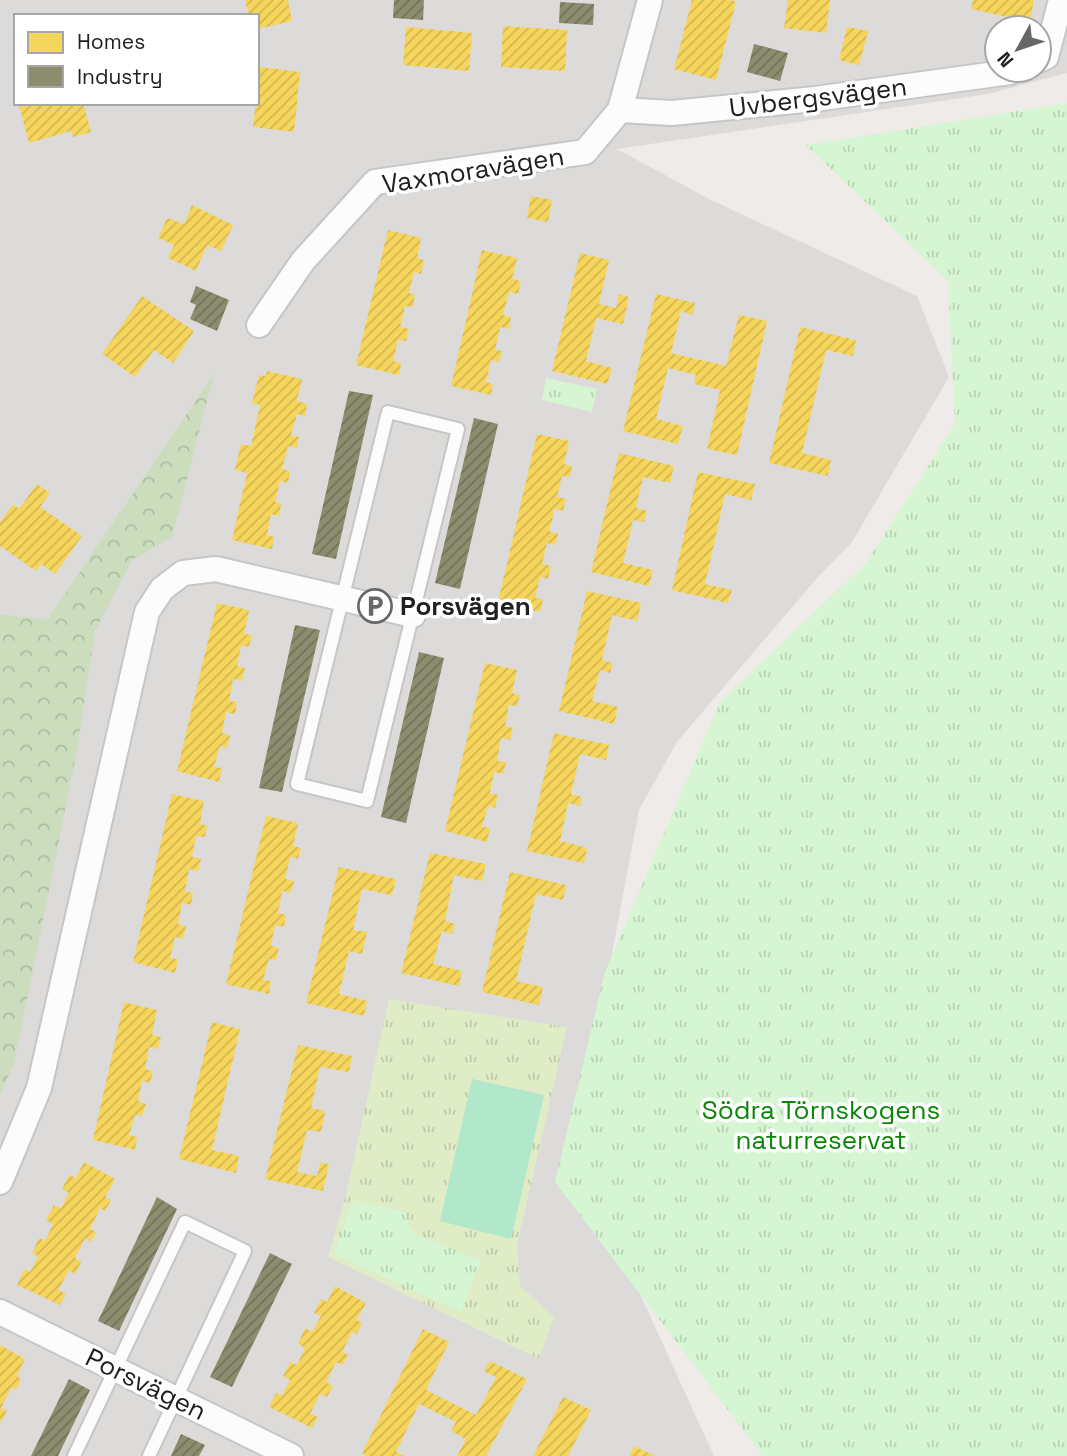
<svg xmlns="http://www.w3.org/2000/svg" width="1067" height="1456" font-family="'Space Grotesk',sans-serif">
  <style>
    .residential { fill: #dddbda; fill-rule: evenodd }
    .religious { fill: #dcdbda }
    .grass { fill: url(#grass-tufts) }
    .forest { fill: url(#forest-crowns) }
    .park { fill: url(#park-tufts) }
    .pitch { fill: #b1e7ca }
    .homes { fill: url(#homes-hatch) }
    .industry { fill: url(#industry-hatch) }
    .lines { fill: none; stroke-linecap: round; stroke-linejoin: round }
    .service-casing { stroke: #c7c6c4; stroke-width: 16 }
    .minor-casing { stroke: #c7c6c4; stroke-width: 28 }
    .service { stroke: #fcfcfc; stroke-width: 12 }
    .minor { stroke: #fcfcfc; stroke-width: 24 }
    .labels { text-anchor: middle; stroke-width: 7; stroke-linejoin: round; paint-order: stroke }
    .street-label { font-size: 26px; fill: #202020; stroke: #fff }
    .poi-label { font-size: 26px; font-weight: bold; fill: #202020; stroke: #fff; text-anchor: start }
    .park-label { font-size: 26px; fill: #098605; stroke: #fff }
  </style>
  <defs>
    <pattern id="grass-tufts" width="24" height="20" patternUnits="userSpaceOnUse" patternTransform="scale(1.75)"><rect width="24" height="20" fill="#dfecc5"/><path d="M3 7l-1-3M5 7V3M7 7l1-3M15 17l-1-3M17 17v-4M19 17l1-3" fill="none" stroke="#bfcaa9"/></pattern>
    <pattern id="forest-crowns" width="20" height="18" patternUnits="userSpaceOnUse" patternTransform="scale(1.75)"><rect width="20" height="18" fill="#cbddbc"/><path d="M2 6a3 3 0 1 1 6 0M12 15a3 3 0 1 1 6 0" fill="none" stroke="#aebda1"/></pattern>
    <pattern id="park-tufts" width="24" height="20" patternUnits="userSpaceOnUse" patternTransform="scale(1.75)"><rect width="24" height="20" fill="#d6f5d3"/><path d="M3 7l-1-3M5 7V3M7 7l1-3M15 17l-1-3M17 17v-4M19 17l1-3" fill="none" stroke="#b7d2b5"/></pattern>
    <pattern id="homes-hatch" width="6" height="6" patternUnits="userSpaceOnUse" patternTransform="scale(1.75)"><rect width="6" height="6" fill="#f6d55c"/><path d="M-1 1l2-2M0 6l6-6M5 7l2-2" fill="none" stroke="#d3b750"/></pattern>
    <pattern id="industry-hatch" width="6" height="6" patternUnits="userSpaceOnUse" patternTransform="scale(1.75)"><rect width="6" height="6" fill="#8c8c6e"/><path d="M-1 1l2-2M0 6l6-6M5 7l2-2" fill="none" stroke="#72725a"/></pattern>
  </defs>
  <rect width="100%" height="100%" fill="#eeebe8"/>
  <path class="residential" d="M0,0H1067V73L988,94L617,149L709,199L917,296L949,377L852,542L817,578L677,742L639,810L598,1028L619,1248L714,1456H0ZM16,16H257V103H16ZM997,28H1039V70H997Z"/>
  <g class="religious">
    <polygon points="376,397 470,421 371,810 284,791"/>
    <polygon points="180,1204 259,1242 158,1456 61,1456"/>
  </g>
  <polygon class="grass" points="389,999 567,1027 517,1245 520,1286 554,1317 539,1359 328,1257 346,1195"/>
  <polygon class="forest" points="214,374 172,537 132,560 95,631 77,751 14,1064 0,1095 0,614 47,620"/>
  <g class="park">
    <polygon points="1067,103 1067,1456 763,1456 555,1182 605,972 720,702 866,563 955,424 948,281 806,145"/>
    <polygon points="546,378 597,389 592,412 542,400"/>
    <polygon points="353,1200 406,1212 408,1225 414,1234 481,1261 461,1312 334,1254"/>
  </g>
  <polygon class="pitch" points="472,1079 544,1095 511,1239 440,1221"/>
  <g class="homes">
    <polygon points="245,0 288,0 292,21 257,29 257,16 249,16"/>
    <polygon points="692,0 731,0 736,2 716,80 674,69"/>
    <polygon points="788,0 830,0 826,33 784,28"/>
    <polygon points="973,0 1034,0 1030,22 971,9"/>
    <polygon points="503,26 567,30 565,71 501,67"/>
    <polygon points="406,27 472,33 469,71 403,65"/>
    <polygon points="847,27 868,31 859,65 839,60"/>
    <polygon points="260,67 300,72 294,132 253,127"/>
    <polygon points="25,103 83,103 91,132 73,137 71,131 29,143 19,105"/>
    <polygon points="531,196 552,200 548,222 527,218"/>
    <polygon points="192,205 233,225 221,251 207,245 196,271 168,258 174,245 158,238 167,218 184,224"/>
    <polygon points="388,230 421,238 417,258 424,260 421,274 414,272 409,293 415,295 413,307 405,306 400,327 409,329 406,341 398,340 393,361 401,363 399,375 356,365"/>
    <polygon points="482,250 517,258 512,279 521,281 518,294 509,292 503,315 511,317 509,329 500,327 495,350 502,351 499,362 491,360 486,382 493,384 491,395 451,386"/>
    <polygon points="580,253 609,260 599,304 616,308 619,294 629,297 623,324 596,318 586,361 612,368 607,384 552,371"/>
    <polygon points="656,294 695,303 693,315 681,311 671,353 726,366 739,315 767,321 737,455 707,449 720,390 694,384 696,375 668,368 656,419 683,426 678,444 623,431"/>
    <polygon points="142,296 194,331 173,363 154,350 135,377 102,354"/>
    <polygon points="800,327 856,340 853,356 826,350 802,453 831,460 828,476 769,463"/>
    <polygon points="267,371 302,379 297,401 307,404 305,416 297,414 291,435 299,437 297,448 288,446 282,469 290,471 288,483 280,481 275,502 281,504 279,516 271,514 267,535 274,537 272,549 232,540 247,473 235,470 241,444 251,446 260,405 252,403 259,375 266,376"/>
    <polygon points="537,434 569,441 564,464 572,466 570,477 562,476 557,497 566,499 563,511 554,509 552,521 549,531 558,534 555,545 547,543 542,564 551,566 548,579 540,577 535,598 543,599 540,612 498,602"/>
    <polygon points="619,453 674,466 670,483 643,477 636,508 647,511 644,522 633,520 623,563 653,570 649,586 591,572"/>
    <polygon points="698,472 755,484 751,500 725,494 705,584 732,590 728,603 672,590"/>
    <polygon points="37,484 50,493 40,507 82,536 55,574 41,564 36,571 0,546 0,522 13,504 19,509"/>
    <polygon points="587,591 641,603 637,621 612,615 602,660 613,663 610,673 600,670 592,701 618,707 614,724 559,711"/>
    <polygon points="217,603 249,610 244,634 252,635 249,647 241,645 237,666 245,668 242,681 233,679 229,701 237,702 235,714 226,712 222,733 230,735 227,748 220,746 214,767 222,768 219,782 177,771"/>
    <polygon points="485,663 517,670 512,693 520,695 517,706 509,705 505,726 513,728 510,740 501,738 497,761 506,762 503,774 494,772 490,793 498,795 495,808 488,806 482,827 490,828 487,842 445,831"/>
    <polygon points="554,733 609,745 606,760 580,754 571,794 582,797 580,806 568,803 560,841 587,848 584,863 527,851"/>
    <polygon points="172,794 204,801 200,824 207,826 205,837 196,836 192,857 201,859 198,871 189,869 185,892 193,893 191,905 182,903 178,924 186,926 183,939 175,937 170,958 178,959 175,973 133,962"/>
    <polygon points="266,816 298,823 293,846 301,848 298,859 290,857 285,879 294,881 291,893 282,891 278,913 286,915 284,927 275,925 271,946 279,948 276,960 269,959 263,980 271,981 269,994 226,984"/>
    <polygon points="430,853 486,864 482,881 454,875 445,921 455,924 452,934 442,931 433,964 462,971 459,986 401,973"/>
    <polygon points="339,867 396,879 392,895 362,889 353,930 367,932 362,954 349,951 339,994 367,1001 364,1016 306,1003"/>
    <polygon points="510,872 566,885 563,900 536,894 516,981 543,987 539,1005 482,992"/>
    <polygon points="124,1002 157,1010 152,1035 161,1037 158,1049 149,1047 145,1069 153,1071 150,1083 142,1081 138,1101 146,1104 142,1116 135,1115 129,1135 137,1137 135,1150 93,1140"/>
    <polygon points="212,1022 240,1029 212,1150 239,1156 236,1173 179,1159"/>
    <polygon points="298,1045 352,1056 349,1072 320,1067 311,1108 325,1111 321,1132 307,1130 297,1172 317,1176 320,1163 329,1164 323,1191 265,1179"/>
    <polygon points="84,1162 115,1179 105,1197 111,1200 105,1211 100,1208 90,1229 96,1232 91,1242 85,1238 75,1258 81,1262 75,1274 69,1270 58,1290 66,1294 60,1305 17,1285 24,1269 30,1272 38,1256 32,1253 39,1238 45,1241 53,1224 46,1220 54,1205 61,1208 69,1193 62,1189 69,1175 76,1178"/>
    <polygon points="335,1286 366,1303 357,1320 362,1323 357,1334 352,1332 342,1352 348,1355 343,1365 336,1362 326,1382 333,1386 327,1397 320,1394 310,1414 318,1417 312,1428 269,1407 276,1393 282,1395 290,1380 283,1376 290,1362 297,1365 305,1348 298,1344 305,1328 312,1332 321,1316 314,1313 321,1299 327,1302"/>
    <polygon points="423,1329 449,1342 426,1390 476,1415 496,1377 484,1371 490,1361 527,1379 486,1456 457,1456 466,1439 451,1431 456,1422 419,1404 396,1452 404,1456 367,1456 362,1453"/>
    <polygon points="0,1345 25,1359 17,1376 21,1379 16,1390 11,1388 1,1408 7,1411 2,1421 0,1420"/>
    <polygon points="563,1397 591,1410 568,1456 533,1456"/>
    <polygon points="634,1446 655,1456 629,1456"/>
  </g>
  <g class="industry">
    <polygon points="394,0 424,0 423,20 393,18"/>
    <polygon points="560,2 594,4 593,25 559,23"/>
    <polygon points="754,44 788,53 780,81 747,72"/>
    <polygon points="196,286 229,300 217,331 190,319 196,305 190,302"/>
    <polygon points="349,391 373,395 336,559 312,554"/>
    <polygon points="474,418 498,424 460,589 435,583"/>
    <polygon points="295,625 320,630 282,792 259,788"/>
    <polygon points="419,652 444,658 406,823 381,817"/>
    <polygon points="157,1197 177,1209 119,1331 98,1321"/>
    <polygon points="270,1253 292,1264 232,1387 210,1377"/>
    <polygon points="69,1379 90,1390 58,1456 31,1456"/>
    <polygon points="181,1434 205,1445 199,1456 171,1456"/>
  </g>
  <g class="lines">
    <g class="service-casing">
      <g id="service">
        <polygon points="388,412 458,429 367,801 297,784"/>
        <polyline points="74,1456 185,1222 245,1251 149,1456"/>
      </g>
    </g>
    <g class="minor-casing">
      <g id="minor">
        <polyline points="1039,60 1046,57 1061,0"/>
        <polyline points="620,110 672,113 815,99 1010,72 1014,70"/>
        <polyline points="259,325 303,261 375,182 585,152 620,110 650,0"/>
        <polyline points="0,1182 39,1088 147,612 162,589 183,573 216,569 413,615"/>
        <polyline points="0,1312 291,1456"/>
      </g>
    </g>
    <use href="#service" class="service"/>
    <use href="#minor" class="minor"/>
  </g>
  <defs>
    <g id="parking-ring" transform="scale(1.75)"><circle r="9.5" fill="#fff" stroke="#686766" stroke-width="1.5"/><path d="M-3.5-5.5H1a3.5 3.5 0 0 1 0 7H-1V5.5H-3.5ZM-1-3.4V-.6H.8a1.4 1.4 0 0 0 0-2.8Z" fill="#686766"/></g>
  </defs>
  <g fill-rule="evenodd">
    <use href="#parking-ring" x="375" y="606"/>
  </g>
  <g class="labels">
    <g class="street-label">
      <text transform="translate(818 97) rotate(-7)" y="9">Uvbergsvägen</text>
      <text transform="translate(473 170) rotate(-9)" y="9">Vaxmoravägen</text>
      <text transform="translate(146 1384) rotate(26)" y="9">Porsvägen</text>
    </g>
    <g class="poi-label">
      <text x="400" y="615">Porsvägen</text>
    </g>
    <g class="park-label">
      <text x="821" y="1119">Södra Törnskogens<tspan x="821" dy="30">naturreservat</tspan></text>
    </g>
  </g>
  <rect x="14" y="14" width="245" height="91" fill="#ffffff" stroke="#a6a6a6" stroke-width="2"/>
  <rect x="28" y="32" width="35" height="21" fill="#f6d55c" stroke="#a6a6a6" stroke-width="2"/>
  <text x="77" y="49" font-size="21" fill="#202020">Homes</text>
  <rect x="28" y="66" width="35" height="21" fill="#8c8c6e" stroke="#a6a6a6" stroke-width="2"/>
  <text x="77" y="84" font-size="21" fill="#202020">Industry</text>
  <g transform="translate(1018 49) rotate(230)"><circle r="33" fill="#ffffff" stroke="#a6a6a6" stroke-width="2"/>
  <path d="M0-5L12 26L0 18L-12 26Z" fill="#686766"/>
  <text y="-10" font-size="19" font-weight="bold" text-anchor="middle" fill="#202020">N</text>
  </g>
</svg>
